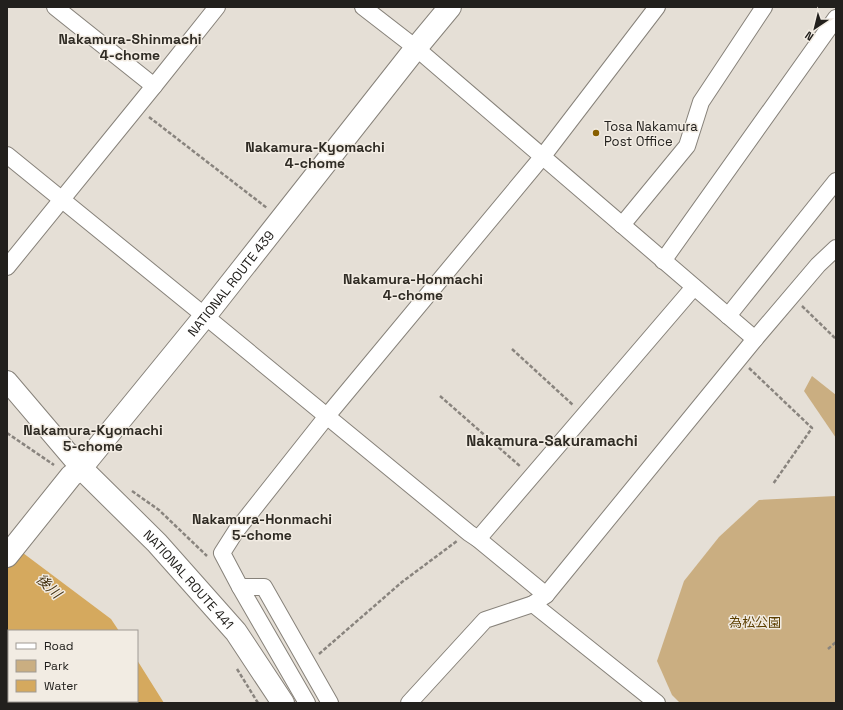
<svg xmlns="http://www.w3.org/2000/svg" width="843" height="710" font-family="'Space Grotesk','Noto Sans JP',sans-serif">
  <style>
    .green { fill: #caae81 }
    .water { fill: #d5a95e }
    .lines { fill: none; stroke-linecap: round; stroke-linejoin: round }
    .minor-casing { stroke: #87827a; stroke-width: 18 }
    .tertiary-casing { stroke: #87827a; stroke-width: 22 }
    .trunk-casing { stroke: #87827a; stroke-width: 24 }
    .path { stroke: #89847e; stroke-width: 2.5; stroke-dasharray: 4 2; stroke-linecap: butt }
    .minor { stroke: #fff; stroke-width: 16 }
    .tertiary { stroke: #fff; stroke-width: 20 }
    .trunk { stroke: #fff; stroke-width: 22 }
    .poi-dot { fill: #885f00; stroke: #f2ece3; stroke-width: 1.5 }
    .labels { text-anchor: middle; stroke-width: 3; stroke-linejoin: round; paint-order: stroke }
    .poi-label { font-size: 13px; fill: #22201d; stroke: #f2ece3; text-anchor: start }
    .street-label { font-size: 13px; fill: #22201d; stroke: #f2ece3 }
    .park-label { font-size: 13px; fill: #5b3e00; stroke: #f2ece3 }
    .neighbourhood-label { font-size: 14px; font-weight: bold; fill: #302c25; stroke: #f2ece3 }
    .water-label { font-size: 14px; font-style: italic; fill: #473514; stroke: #f2ece3 }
    .quarter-label { font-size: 15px; font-weight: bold; fill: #302c25; stroke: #f2ece3 }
  </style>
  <rect width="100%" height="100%" fill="#e5dfd6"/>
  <g class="green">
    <polygon points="812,376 836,395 836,438 804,391"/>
    <polygon points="836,496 836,703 680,703 672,695 657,661 684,581 719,537 759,500"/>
  </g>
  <polygon class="water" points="7,541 111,619 119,631 9,631 9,701 137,701 137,660 164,703 7,703"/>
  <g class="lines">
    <g class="minor-casing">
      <g id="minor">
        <polyline points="55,7 154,86"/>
        <polyline points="363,7 416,48 755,339"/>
        <polyline points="7,155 205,316 469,533 478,539 546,595"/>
        <polyline points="622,225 687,146 701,102 764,7"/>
        <polyline points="663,261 836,18"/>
        <polyline points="7,267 154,86 217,7"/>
        <polyline points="728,316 836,181"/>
        <polyline points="478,539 694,287"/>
        <polyline points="240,587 222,553 236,531 327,416 543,156 657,7"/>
        <polyline points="307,703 240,587 264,587 330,703"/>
        <polyline points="409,703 485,620 533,604"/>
        <polyline points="657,703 533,604 546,595 755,339 818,265 836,248"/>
      </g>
    </g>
    <g class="tertiary-casing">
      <polyline id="tertiary" points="7,381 81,468"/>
    </g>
    <g class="trunk-casing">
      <g id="trunk">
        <path id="s1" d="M81,468L157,543L236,632L283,703"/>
        <path id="s2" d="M7,556L71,476L81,468L205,316L416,48L450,7"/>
      </g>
    </g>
    <g class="path">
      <polyline points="149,117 267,208"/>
      <polyline points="802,306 836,339"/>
      <polyline points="512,349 573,405"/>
      <polyline points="749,368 812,428 773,484"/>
      <polyline points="440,396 521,467"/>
      <polyline points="7,433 54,465"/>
      <polyline points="132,491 159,510 207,556"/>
      <polyline points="828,649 836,642"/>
      <polyline points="319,654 402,582 457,541"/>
      <polyline points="237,669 258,703"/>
    </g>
    <use href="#minor" class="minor"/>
    <use href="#tertiary" class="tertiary"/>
    <use href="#trunk" class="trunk"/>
  </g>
  <circle class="poi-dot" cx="596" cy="133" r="4"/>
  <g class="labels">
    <g class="poi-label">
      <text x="604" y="131">Tosa Nakamura<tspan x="604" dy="15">Post Office</tspan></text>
    </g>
    <g class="street-label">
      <text dy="5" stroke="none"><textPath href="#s2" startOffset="353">NATIONAL ROUTE 439</textPath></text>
      <text dy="5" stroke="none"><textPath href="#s1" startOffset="155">NATIONAL ROUTE 441</textPath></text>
    </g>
    <g class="park-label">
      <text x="755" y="627">為松公園</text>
    </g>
    <g class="neighbourhood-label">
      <text x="130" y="44">Nakamura-Shinmachi<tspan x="130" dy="16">4-chome</tspan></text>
      <text x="315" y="152">Nakamura-Kyomachi<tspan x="315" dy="16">4-chome</tspan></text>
      <text x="413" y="284">Nakamura-Honmachi<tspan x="413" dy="16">4-chome</tspan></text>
      <text x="93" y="435">Nakamura-Kyomachi<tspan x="93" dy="16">5-chome</tspan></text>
      <text x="262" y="524">Nakamura-Honmachi<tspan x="262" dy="16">5-chome</tspan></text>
    </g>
    <g class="water-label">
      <text transform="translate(49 586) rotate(43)" y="5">後川</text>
    </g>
    <g class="quarter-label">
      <text x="552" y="446">Nakamura-Sakuramachi</text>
    </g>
  </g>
  <rect width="843" height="710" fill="none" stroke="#22201d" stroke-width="16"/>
  <rect x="8" y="630" width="130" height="72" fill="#f2ece3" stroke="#9f9a94"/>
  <rect x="16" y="643" width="20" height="6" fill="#ffffff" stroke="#9f9a94"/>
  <text x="44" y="650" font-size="12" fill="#22201d">Road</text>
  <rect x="16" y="660" width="20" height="12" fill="#caae81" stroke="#9f9a94"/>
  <text x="44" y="670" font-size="12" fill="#22201d">Park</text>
  <rect x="16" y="680" width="20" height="12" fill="#d5a95e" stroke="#9f9a94"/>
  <text x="44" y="690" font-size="12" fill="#22201d">Water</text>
  <g transform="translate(815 28) rotate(215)" stroke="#f2ece3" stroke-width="3" paint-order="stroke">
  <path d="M0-3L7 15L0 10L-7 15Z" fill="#22201d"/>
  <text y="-6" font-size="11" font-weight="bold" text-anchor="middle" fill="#22201d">N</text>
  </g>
</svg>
